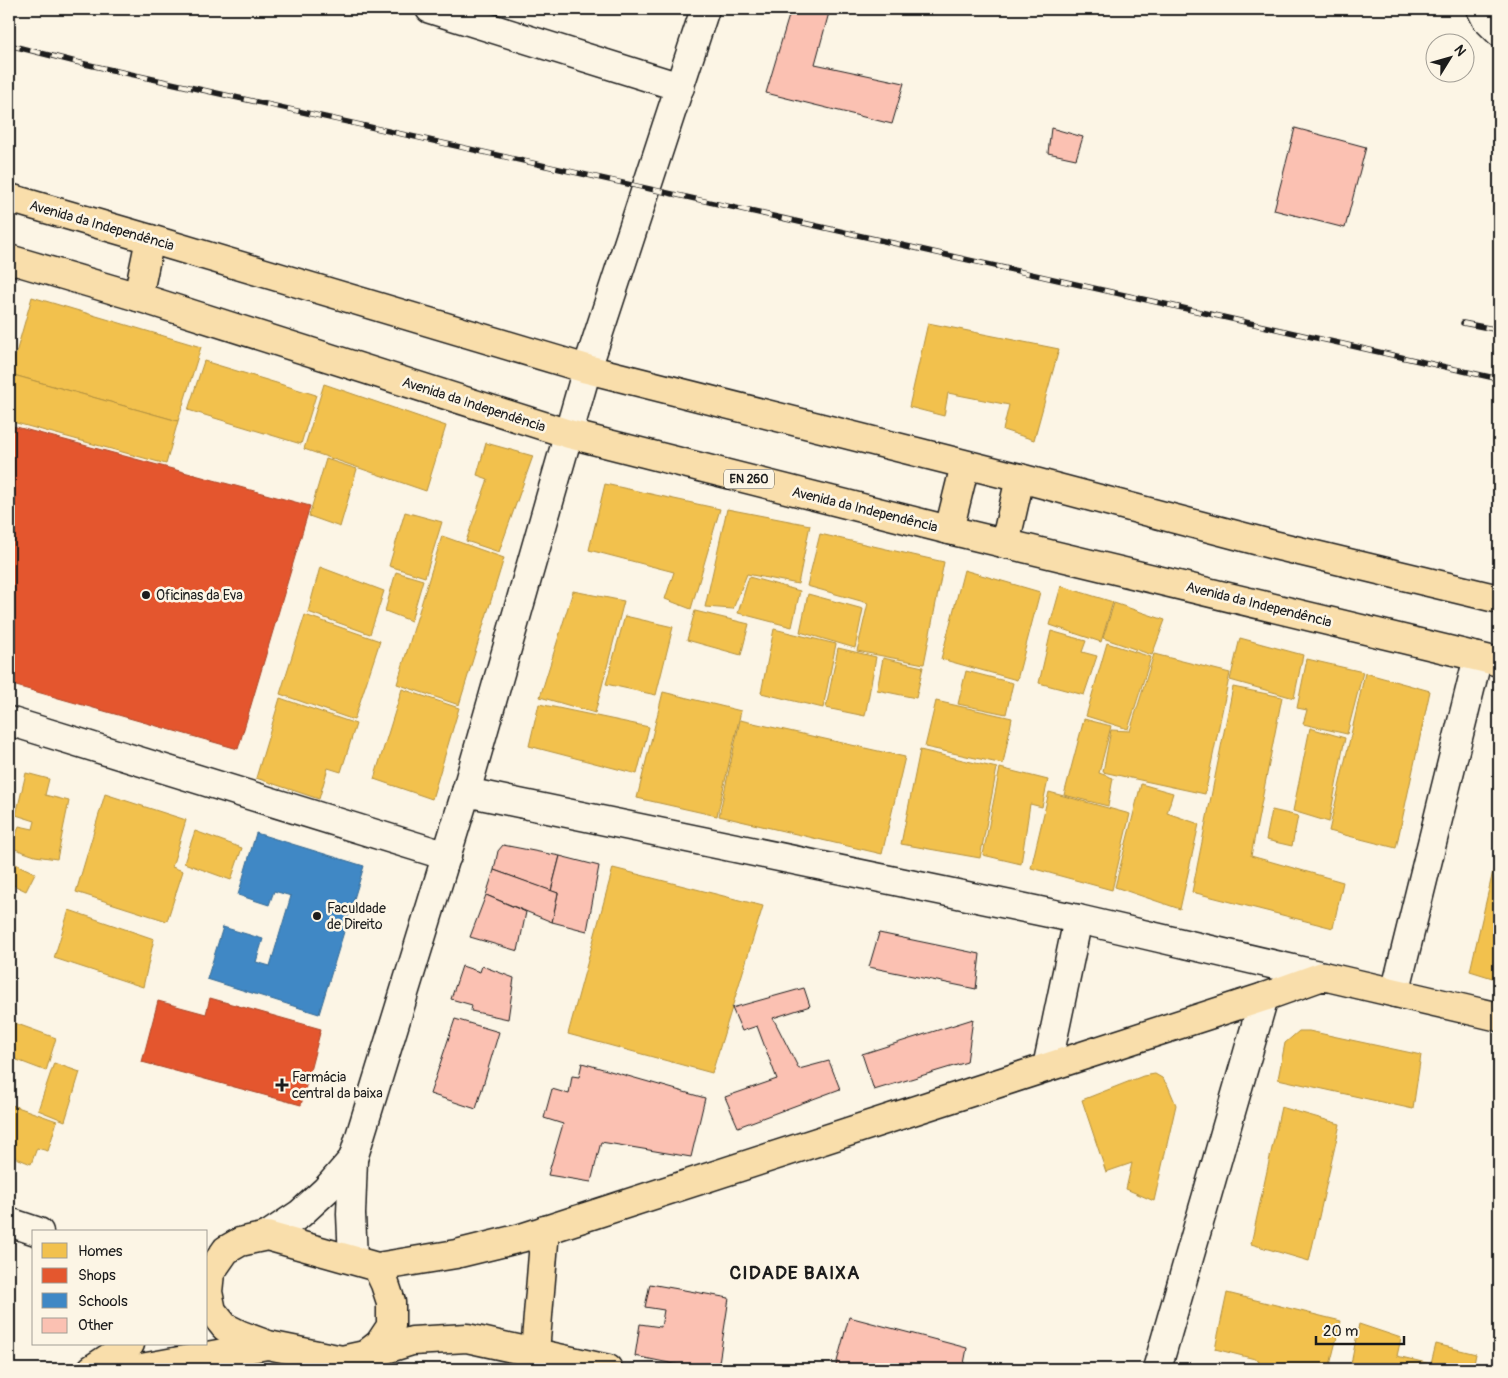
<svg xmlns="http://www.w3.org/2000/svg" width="1508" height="1378" font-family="Pangolin,sans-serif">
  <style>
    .homes { fill: #f2c14e; stroke: #b2903f }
    .shops { fill: #e4572e; stroke: #a84529 }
    .schools { fill: #3f88c5; stroke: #346892 }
    .building { fill: #fbc1b2; stroke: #1c1c1c }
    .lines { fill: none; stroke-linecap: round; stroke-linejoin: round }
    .minor-casing { stroke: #1c1c1c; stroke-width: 31 }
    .major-casing { stroke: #1c1c1c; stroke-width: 31 }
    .minor { stroke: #fcf5e5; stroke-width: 28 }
    .major { stroke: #f9deab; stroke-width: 28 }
    .rail-casing { stroke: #1c1c1c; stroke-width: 5.5 }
    .rail { stroke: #fcf5e5; stroke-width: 4; stroke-dasharray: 11; stroke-linecap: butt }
    .poi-dot { fill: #1c1c1c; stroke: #fcf5e5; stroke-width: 2 }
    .labels { text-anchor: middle; stroke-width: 5; stroke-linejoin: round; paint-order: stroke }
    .shield { fill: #fcf5e5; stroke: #5f5d58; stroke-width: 1 }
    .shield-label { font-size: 12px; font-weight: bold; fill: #1c1c1c }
    .street-label { font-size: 14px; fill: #1c1c1c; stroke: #fcf5e5 }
    .poi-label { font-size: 14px; fill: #1c1c1c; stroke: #fcf5e5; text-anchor: start }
    .district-label { font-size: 19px; font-weight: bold; letter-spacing: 1px; fill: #1c1c1c; stroke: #fcf5e5 }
  </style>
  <rect width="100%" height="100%" fill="#fcf5e5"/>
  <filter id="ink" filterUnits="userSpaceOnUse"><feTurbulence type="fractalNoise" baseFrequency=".02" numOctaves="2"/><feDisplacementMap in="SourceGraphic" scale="10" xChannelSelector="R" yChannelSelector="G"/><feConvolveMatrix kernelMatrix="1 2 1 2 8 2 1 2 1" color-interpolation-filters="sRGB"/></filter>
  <g filter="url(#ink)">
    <g class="homes">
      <polygon points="32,297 201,347 178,421 10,374"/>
      <polygon points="928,323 1059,349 1034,440 1003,430 1009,405 948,393 944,416 909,407"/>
      <polygon points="204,361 316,395 301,444 188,410"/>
      <polygon points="10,374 178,421 166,464 9,421"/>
      <polygon points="324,384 446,426 426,491 304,449"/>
      <polygon points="486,443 533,456 499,552 466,541 488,479 477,475"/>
      <polygon points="326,459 357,469 340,527 309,516"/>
      <polygon points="605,484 720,509 691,609 665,599 674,572 589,550"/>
      <polygon points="727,509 810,525 798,584 747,574 733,609 705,607"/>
      <polygon points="405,512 442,522 425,577 389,566"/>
      <polygon points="820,534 944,562 924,664 857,651 868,603 807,586"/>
      <polygon points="442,536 504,558 459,705 397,684"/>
      <polygon points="320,567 384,591 370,634 308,612"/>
      <polygon points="964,570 1040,592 1017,680 941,659"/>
      <polygon points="396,572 423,580 411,621 385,611"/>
      <polygon points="749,577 800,591 792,627 738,613"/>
      <polygon points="1061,586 1113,602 1101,642 1050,625"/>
      <polygon points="573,591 624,601 595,713 540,697"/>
      <polygon points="808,594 863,609 855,648 800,632"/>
      <polygon points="1114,603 1165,620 1152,655 1103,638"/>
      <polygon points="695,611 749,624 741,655 687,640"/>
      <polygon points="305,615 380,641 354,720 280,694"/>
      <polygon points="625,616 673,627 656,695 606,684"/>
      <polygon points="774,629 836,644 823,708 761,693"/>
      <polygon points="1051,631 1086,641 1082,652 1097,656 1084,695 1039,683"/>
      <polygon points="1240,638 1303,655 1294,698 1230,680"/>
      <polygon points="1107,643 1151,657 1128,729 1086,716"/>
      <polygon points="838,648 876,657 865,716 826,708"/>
      <polygon points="1154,654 1230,673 1205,794 1103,772 1111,730 1130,731"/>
      <polygon points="883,658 923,667 916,698 877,690"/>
      <polygon points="1307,659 1363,672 1347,734 1303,724 1307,710 1297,708"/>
      <polygon points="966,671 1013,683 1006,714 958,704"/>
      <polygon points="1365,673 1430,691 1396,848 1329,831"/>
      <polygon points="1233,687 1282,697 1251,856 1343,882 1333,928 1192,892"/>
      <polygon points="402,689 459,708 432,799 374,779"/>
      <polygon points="663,692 741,711 717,816 637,798"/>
      <polygon points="280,698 356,724 341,772 328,768 319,799 256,778"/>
      <polygon points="936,701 1012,718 1003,764 925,747"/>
      <polygon points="539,704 649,727 637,774 529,746"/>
      <polygon points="1084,719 1111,726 1099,773 1113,778 1108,806 1064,795"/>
      <polygon points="740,720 905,757 882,854 719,816"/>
      <polygon points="1310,728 1345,738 1329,822 1293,811"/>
      <polygon points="920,750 997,768 980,858 901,844"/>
      <polygon points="1000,768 1048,780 1042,807 1030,804 1021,864 983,855"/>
      <polygon points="26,773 49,779 45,795 69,801 57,859 35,856 12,848 19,826 33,829 35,821 16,815"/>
      <polygon points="1141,784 1173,793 1167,813 1199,824 1180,909 1115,887"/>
      <polygon points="1049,792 1130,814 1112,890 1031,868"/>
      <polygon points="105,794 186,820 172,867 183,871 167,921 76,892"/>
      <polygon points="1272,810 1298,816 1292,846 1266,840"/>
      <polygon points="195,831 242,848 231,880 184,863"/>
      <polygon points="9,861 35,873 26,891 9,883"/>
      <polygon points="1494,867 1499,868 1499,980 1470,971"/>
      <polygon points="613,868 763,906 712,1073 568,1034"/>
      <polygon points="69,910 154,939 143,987 54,958"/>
      <polygon points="9,1021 56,1038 46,1071 9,1057"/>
      <polygon points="1299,1031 1309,1031 1421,1055 1413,1109 1278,1079 1285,1043"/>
      <polygon points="54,1063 80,1072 65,1121 38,1110"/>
      <polygon points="1155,1074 1162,1078 1168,1086 1176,1105 1154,1201 1126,1189 1132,1163 1106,1172 1082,1100 1143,1076"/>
      <polygon points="9,1104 57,1121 48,1151 37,1148 31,1164 9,1155"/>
      <polygon points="1281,1107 1340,1124 1309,1261 1251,1244"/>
      <polygon points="1227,1293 1341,1321 1329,1369 1257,1369 1259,1360 1215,1349"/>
      <polygon points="1359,1324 1401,1338 1397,1356 1431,1364 1436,1344 1476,1354 1473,1369 1350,1369"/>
    </g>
    <g class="shops">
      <polygon points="9,425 310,506 238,749 9,684"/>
      <polygon points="210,998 321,1029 301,1105 142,1062 158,1001 206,1014"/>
    </g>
    <polygon class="schools" points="256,833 364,866 319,1014 207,979 223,927 263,939 256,962 270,966 291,896 274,891 269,905 238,895"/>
    <g class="building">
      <polygon points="791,9 830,9 815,64 904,83 892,124 766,93"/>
      <polygon points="1051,128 1083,137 1076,159 1048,153"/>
      <polygon points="1295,128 1366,147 1345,228 1274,210"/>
      <polygon points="503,845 560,856 551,891 494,870 498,851"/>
      <polygon points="560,856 599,866 587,931 552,922 558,893 551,891"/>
      <polygon points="494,870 558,893 552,922 486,895"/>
      <polygon points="486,895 526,912 518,951 470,937"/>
      <polygon points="879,933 980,954 976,989 869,967"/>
      <polygon points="462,966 480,972 482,966 514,978 508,1019 471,1011 472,1005 451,999"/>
      <polygon points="804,988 810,1006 773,1018 799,1069 829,1061 840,1089 738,1127 725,1097 777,1079 757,1026 742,1031 732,1008"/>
      <polygon points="455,1019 499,1032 476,1109 430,1094"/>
      <polygon points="973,1019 967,1062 874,1090 862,1054"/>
      <polygon points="582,1063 705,1098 691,1157 601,1142 591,1182 548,1175 563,1124 544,1118 552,1089 569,1094 572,1076 579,1077"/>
      <polygon points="650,1284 729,1298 718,1369 699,1369 635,1356 640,1324 661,1327 664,1310 645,1307"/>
      <polygon points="849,1317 967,1348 963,1369 835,1369"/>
    </g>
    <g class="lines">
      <g class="minor-casing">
        <g id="minor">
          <polyline points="430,9 680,87"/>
          <polyline points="1481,9 1486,19 1499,32"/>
          <polyline points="9,721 447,856"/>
          <polyline points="466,792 1078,919 1323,976"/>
          <polyline points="1395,993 1478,657"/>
          <polyline points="1047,1067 1078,919"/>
          <polyline points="9,1222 39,1232"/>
          <polyline points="267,1236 300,1214 326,1190 353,1159"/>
          <polyline points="353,1259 351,1214 353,1159 466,792 587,369 705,9"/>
          <polyline points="1157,1369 1264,997"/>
        </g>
      </g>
      <g class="major-casing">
        <g id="major">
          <polyline points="9,198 150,239 587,369 1020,478 1274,545 1499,599"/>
          <polyline points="9,259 138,297 569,434 949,530 1499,662"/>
          <polyline points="138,297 150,239"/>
          <polyline points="949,530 965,465"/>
          <polyline points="1005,544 1020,478"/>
          <polyline points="377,1267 385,1284 391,1302 391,1326 379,1344 365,1355 342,1360 268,1345 241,1335 225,1327 212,1311 208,1292 210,1273 226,1250 240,1242 267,1236 377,1267 456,1254 521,1238 1264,997 1323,976 1499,1017"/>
          <polyline points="535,1352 545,1230"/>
          <polyline points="367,1355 412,1341 467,1338 608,1369"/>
          <polyline points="92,1369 130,1344"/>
          <polyline points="136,1369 267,1345"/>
        </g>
      </g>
      <use href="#minor" class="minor"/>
      <use href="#major" class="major"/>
      <g class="rail-casing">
        <g id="rail">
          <polyline points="9,45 76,62 777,217 1499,379"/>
          <polyline points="1463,323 1499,330"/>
        </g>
      </g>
      <use href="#rail" class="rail"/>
    </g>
  </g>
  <g class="poi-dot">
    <circle cx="146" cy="595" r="5"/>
    <circle cx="317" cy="916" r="5"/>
    <path d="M279.5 1077.5h5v5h5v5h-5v5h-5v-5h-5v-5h5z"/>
  </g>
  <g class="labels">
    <rect class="shield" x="724" y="469.5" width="50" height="19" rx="4"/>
    <g class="shield-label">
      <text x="749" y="483">EN 260</text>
    </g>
    <g class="street-label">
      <text transform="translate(102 225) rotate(16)" y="5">Avenida da Independência</text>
      <text transform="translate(474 404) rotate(18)" y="5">Avenida da Independência</text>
      <text transform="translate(865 509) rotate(14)" y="5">Avenida da Independência</text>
      <text transform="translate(1259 604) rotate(14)" y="5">Avenida da Independência</text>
    </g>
    <g class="poi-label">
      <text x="156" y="600">Oficinas da Eva</text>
      <text x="327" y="913">Faculdade<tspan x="327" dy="16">de Direito</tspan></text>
      <text x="292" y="1082">Farmácia<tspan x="292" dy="16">central da baixa</tspan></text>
    </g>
    <g class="district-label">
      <text x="795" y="1279">CIDADE BAIXA</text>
    </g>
  </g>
  <rect width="1508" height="1378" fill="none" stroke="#fcf5e5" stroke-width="30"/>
  <rect x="15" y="15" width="1478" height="1348" fill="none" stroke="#1c1c1c" stroke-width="2" filter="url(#ink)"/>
  <rect x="32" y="1230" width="175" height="115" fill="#fcf5e5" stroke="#a29e95"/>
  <rect x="42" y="1243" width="25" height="15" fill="#f2c14e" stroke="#a29e95"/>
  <text x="78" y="1256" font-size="15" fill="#1c1c1c">Homes</text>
  <rect x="42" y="1268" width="25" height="15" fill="#e4572e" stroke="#a29e95"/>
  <text x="78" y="1280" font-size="15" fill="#1c1c1c">Shops</text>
  <rect x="42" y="1293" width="25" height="15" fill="#3f88c5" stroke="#a29e95"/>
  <text x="78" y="1306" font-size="15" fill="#1c1c1c">Schools</text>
  <rect x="42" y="1318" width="25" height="15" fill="#fbc1b2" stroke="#a29e95"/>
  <text x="78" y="1330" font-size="15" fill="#1c1c1c">Other</text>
  <g transform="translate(1450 58) rotate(53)"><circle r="24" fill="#fcf5e5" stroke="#a29e95"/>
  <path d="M0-4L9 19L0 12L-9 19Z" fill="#1c1c1c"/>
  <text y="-8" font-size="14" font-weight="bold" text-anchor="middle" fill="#1c1c1c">N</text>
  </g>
  <path d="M1316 1336v8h88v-8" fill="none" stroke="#1c1c1c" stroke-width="2.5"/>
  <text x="1323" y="1336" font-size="15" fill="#1c1c1c" stroke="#fcf5e5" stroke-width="4" paint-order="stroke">20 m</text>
</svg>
